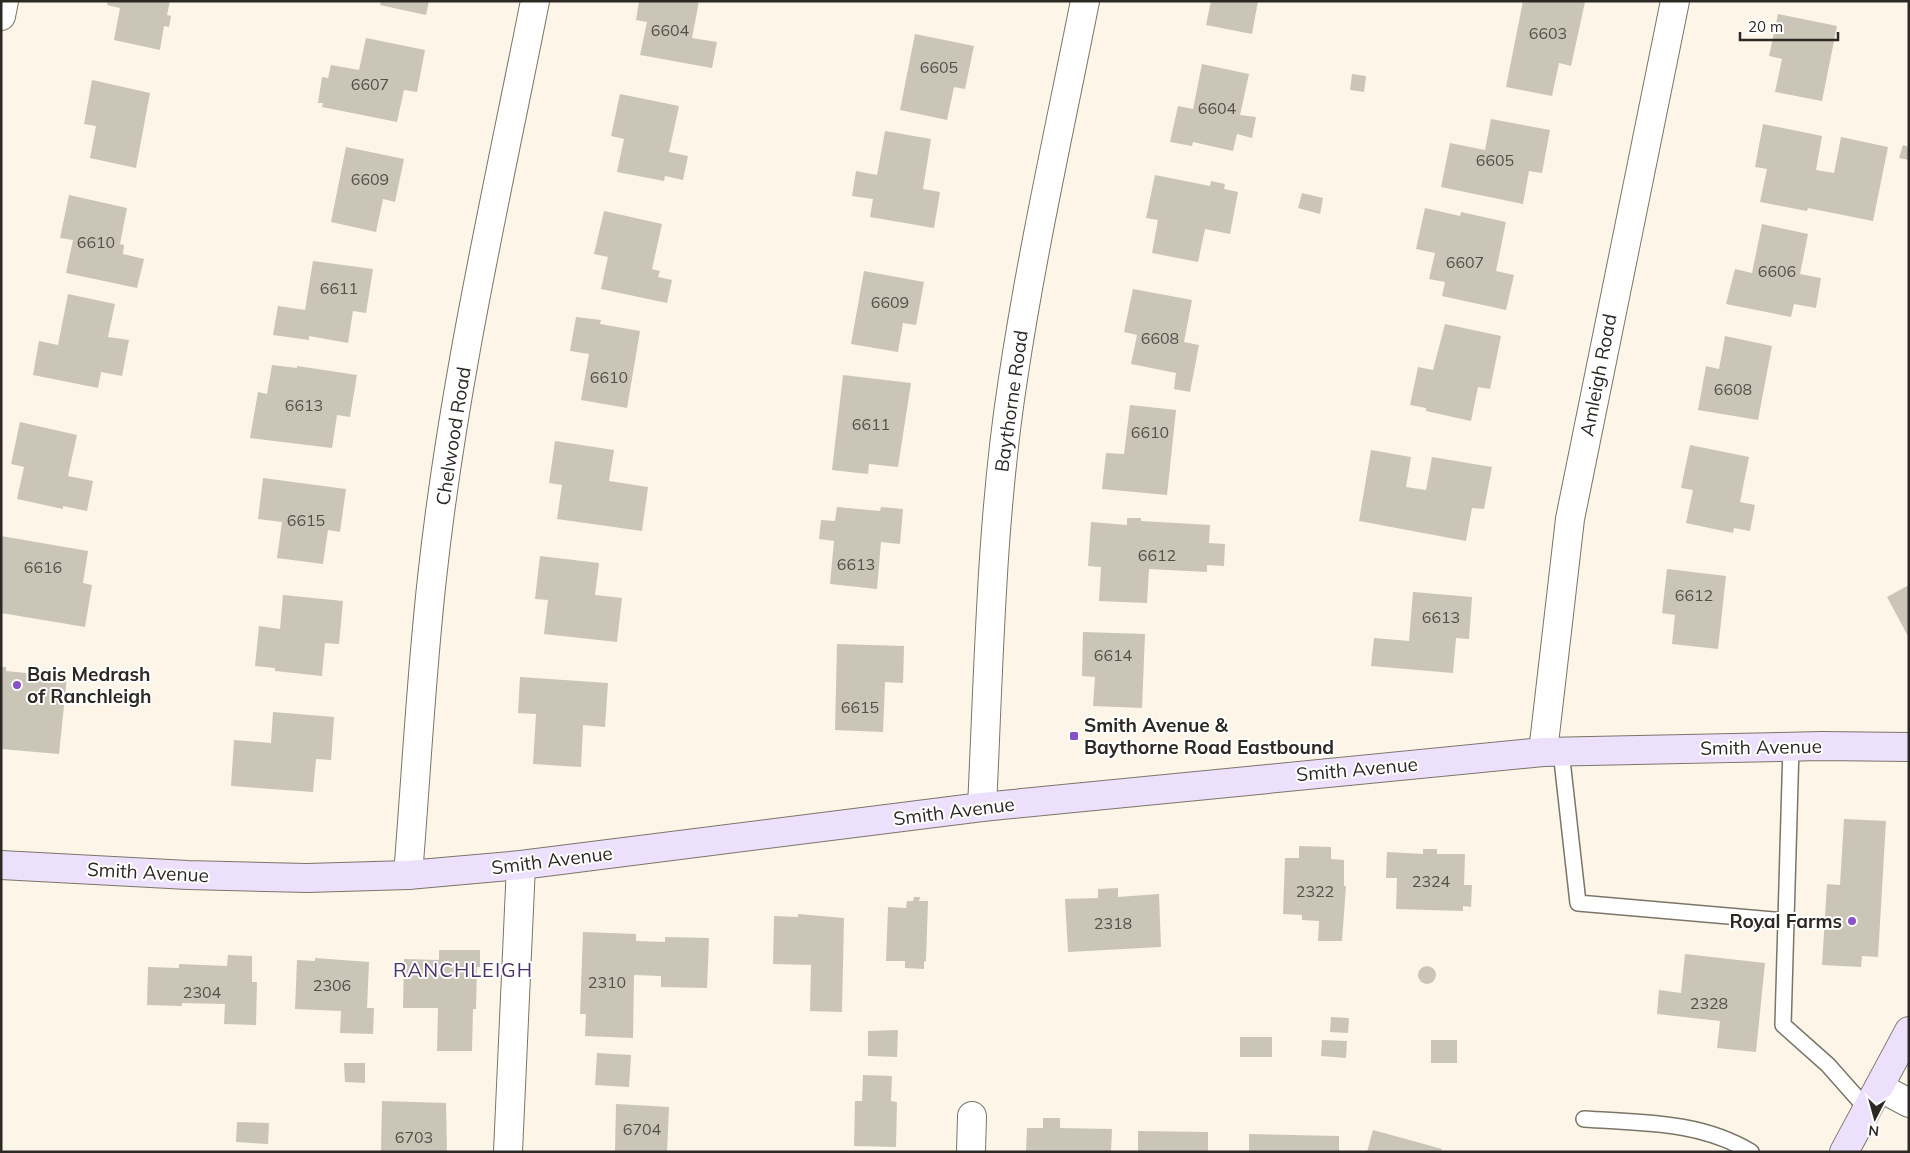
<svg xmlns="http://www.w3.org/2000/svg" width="1910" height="1153" font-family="Mulish,sans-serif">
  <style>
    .building { fill: #cbc5b7 }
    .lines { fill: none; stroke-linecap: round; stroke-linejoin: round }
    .lane-casing { stroke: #7b7569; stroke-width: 18 }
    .street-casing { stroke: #7b7569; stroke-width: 30 }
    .secondary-casing { stroke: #7b7569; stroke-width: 30 }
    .lane { stroke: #fff; stroke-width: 15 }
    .street { stroke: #fff; stroke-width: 28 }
    .secondary { stroke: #ece0fd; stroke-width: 28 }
    .poi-dot { fill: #8a50c7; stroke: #fff; stroke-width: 2 }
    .labels { text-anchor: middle; stroke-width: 4; stroke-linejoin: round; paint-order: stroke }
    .number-label { font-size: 16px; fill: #545049 }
    .street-label { font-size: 19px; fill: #2c2924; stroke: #fff }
    .poi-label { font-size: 19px; font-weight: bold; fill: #2c2924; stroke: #fff; text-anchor: start }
    .neighbourhood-label { font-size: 20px; letter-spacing: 1px; fill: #4d316c; stroke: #fff }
  </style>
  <rect width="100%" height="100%" fill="#fdf6e8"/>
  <g class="building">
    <polygon points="108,1 170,1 167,15 171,16 169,27 164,26 160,50 114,40 120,8 107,5"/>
    <polygon points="381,1 429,1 426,15 380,5"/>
    <polygon points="639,1 699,1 692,38 717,42 712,68 640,55 647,22 636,20"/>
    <polygon points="1211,1 1258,1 1252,34 1206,25"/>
    <polygon points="1523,1 1585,2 1571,66 1559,63 1552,96 1506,87"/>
    <polygon points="1778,14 1837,26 1822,101 1775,92 1782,59 1769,56"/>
    <polygon points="915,34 974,46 965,89 954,87 947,120 900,110"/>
    <polygon points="366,38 425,50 417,92 404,90 397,122 322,107 323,103 318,103 322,77 328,78 331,65 359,70"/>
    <polygon points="1202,64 1249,74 1240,115 1256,117 1252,138 1237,134 1233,151 1193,142 1192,146 1170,142 1178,106 1193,109"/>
    <polygon points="1352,74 1366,76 1364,92 1350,90"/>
    <polygon points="92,80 150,93 136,168 90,158 96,126 84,124"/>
    <polygon points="620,94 679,106 669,152 688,156 683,180 665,176 664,181 617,172 624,139 611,136"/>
    <polygon points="1491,119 1550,130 1542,173 1529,171 1523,204 1441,187 1450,143 1485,150"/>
    <polygon points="1763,124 1822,136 1816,170 1834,173 1841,137 1888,147 1873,221 1808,208 1807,211 1760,202 1767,169 1755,167"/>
    <polygon points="885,131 931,139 923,189 940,192 934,228 870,217 873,199 852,196 856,171 877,175"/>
    <polygon points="1903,145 1909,147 1909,160 1899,158"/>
    <polygon points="346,147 404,159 395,202 383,199 376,232 331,222"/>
    <polygon points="1155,175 1210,186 1211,181 1225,184 1224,189 1238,192 1230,234 1205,229 1198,262 1152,253 1158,220 1146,218"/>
    <polygon points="1302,193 1323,198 1320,214 1298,208"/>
    <polygon points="69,195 127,208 120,244 124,245 123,254 144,259 137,288 66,273 73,240 60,238"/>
    <polygon points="1425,208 1460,216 1461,212 1506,222 1496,271 1514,275 1506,310 1442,296 1445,282 1429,279 1435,253 1416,249"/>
    <polygon points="604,211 662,224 652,269 660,271 658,277 672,280 667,303 601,289 608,257 594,254"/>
    <polygon points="1762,224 1808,234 1800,274 1821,278 1816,308 1794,304 1791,317 1726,304 1735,269 1752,273"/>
    <polygon points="313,261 373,269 366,313 353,311 348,343 309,336 309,340 273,335 278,306 305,310"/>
    <polygon points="864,271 924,282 916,325 903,323 898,352 851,344"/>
    <polygon points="1133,289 1192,300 1184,342 1199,345 1190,392 1174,389 1176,373 1131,364 1137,335 1124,332"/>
    <polygon points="68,294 115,304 108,337 129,340 122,376 101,372 98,388 33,375 39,341 58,345"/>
    <polygon points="576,317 601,320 600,324 640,331 627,408 581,400 589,354 570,351"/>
    <polygon points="1445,324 1501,336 1490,389 1478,387 1471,421 1426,411 1426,408 1410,405 1418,367 1433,370"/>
    <polygon points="1725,336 1772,346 1758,420 1698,410 1706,366 1719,369"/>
    <polygon points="272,365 297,368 297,366 357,375 350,417 337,415 332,448 250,438 258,392 267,394"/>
    <polygon points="843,375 911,383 898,467 869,464 868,474 832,470"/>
    <polygon points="1130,405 1176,410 1167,495 1102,489 1106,453 1124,454"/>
    <polygon points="20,422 77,435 68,476 93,481 87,511 63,506 63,509 17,499 24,467 11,464"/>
    <polygon points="555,441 614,450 609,481 648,487 642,531 557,519 562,485 549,483"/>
    <polygon points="1690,445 1749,457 1740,502 1755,505 1750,531 1734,528 1733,533 1686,523 1693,490 1681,488"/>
    <polygon points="1371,450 1411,457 1406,487 1426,490 1432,457 1492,467 1484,509 1472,508 1466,541 1359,521"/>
    <polygon points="263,478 346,489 340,532 328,530 323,564 277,558 282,522 258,519"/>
    <polygon points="837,507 880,511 881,507 903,509 900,544 881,542 877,589 830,584 834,541 819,539 821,520 835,521"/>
    <polygon points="1127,518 1141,518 1141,521 1210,525 1209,543 1225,544 1224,566 1207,565 1207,572 1149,569 1147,603 1099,601 1101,567 1088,566 1091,522 1127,525"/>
    <polygon points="1,536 88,551 83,583 92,585 85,627 1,613"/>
    <polygon points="540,556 599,563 595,595 622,598 617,642 544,634 548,600 535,599"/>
    <polygon points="1667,569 1726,576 1718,649 1672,644 1675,615 1662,613"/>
    <polygon points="1909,585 1909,638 1887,597"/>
    <polygon points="1413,592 1472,597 1469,639 1456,638 1453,673 1371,666 1374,638 1409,641"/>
    <polygon points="283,595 343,601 339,644 325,643 322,676 275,671 275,668 255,666 259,626 280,629"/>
    <polygon points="1083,632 1145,634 1142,708 1093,706 1095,677 1082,676"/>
    <polygon points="837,644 904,646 903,683 885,682 883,732 835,730"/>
    <polygon points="1,667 6,667 6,671 67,677 59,754 1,749"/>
    <polygon points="520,677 608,683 605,727 583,725 581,767 533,764 536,714 518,713"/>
    <polygon points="273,712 334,717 331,760 316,759 313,792 231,786 234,740 271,743"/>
    <polygon points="1844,819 1886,821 1878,957 1862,956 1861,967 1822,965 1827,884 1840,885"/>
    <polygon points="1299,846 1331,847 1331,859 1344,860 1344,886 1346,886 1342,941 1318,941 1319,921 1302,920 1302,915 1283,914 1285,858 1299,858"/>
    <polygon points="1423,849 1437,849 1437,854 1465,854 1464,885 1472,885 1471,907 1463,906 1463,911 1396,909 1397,878 1386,878 1387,852 1423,854"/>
    <polygon points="1118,888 1118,897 1159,894 1161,947 1068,952 1065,899 1098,898 1098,889"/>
    <polygon points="914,897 920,897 919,901 928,901 926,961 924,962 924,969 905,968 905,961 886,961 888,907 906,908 907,901 913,901"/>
    <polygon points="798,914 844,918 842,1012 810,1011 811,965 773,964 774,916 798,917"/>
    <polygon points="583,932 636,934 636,941 665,942 665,937 709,938 707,988 661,987 661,976 634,975 633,1038 585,1036 586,1014 580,1014"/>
    <polygon points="439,950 480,950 480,967 477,967 476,1009 473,1009 472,1051 437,1051 438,1008 403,1008 404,959 439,960"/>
    <polygon points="1685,954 1765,963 1756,1052 1717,1048 1720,1021 1657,1014 1659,990 1681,993"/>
    <polygon points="228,955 252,956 252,982 257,982 256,1025 224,1024 225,1004 182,1003 182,1006 147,1005 148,967 179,968 179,964 227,966"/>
    <polygon points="315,958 369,962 367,1008 374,1008 373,1034 340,1033 341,1011 295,1009 297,960 315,961"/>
    <circle cx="1427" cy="975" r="9"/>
    <polygon points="1331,1017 1349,1018 1348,1033 1330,1032"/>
    <polygon points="898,1030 897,1057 868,1056 868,1031"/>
    <rect x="1240" y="1037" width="32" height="20"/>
    <polygon points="1322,1040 1347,1041 1346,1058 1321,1056"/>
    <rect x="1431" y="1040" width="26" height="23"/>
    <polygon points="597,1053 631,1055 629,1087 595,1085"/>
    <polygon points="344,1063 365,1063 365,1083 345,1082"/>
    <polygon points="863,1075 892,1076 891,1101 897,1102 896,1147 854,1146 855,1101 862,1101"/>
    <polygon points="382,1101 446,1103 447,1152 381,1152"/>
    <polygon points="616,1104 669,1107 667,1152 615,1152"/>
    <polygon points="1043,1118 1060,1118 1060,1128 1112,1129 1111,1152 1026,1152 1027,1128 1043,1128"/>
    <polygon points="237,1122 269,1123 268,1144 236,1142"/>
    <polygon points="1373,1130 1442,1149 1441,1152 1367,1152"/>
    <polygon points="1138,1131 1208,1132 1208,1152 1138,1152"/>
    <polygon points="1249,1134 1339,1136 1339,1152 1249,1152"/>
  </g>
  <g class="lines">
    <g class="lane-casing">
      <g id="lane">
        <polyline points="1791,746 1783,1025 1828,1065 1867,1109"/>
        <polyline points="1561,751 1578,903 1786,921"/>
        <path d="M1584,1119C1642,1123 1700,1121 1751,1152"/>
      </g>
    </g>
    <g class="street-casing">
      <g id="street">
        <polyline points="1,16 4,1"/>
        <polyline points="1543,752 1570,519 1675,1"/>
        <path d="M982,807C989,664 991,520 1013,379C1032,252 1060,127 1085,1"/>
        <path d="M408,875C416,777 421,677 432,578C453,384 497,193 535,1"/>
        <polyline points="1879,1087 1909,1103"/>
        <polyline points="508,1152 521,865"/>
        <polyline points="971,1152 972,1116"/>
      </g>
    </g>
    <g class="secondary-casing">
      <g id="secondary">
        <polyline points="1,865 188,875 307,878 408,875 521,865 982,807 1543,752 1822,746 1909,747"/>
        <polyline points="1844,1152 1909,1031"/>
      </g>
    </g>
    <use href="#lane" class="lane"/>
    <use href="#street" class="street"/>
    <use href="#secondary" class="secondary"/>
  </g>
  <g class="poi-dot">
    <circle cx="17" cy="685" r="5"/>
    <rect x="1069" y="731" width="10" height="10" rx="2.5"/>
    <circle cx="1852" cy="921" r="5"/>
  </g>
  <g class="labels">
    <g class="number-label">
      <text x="670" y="36">6604</text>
      <text x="1548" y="39">6603</text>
      <text x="939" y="73">6605</text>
      <text x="370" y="90">6607</text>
      <text x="1217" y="114">6604</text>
      <text x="1495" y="166">6605</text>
      <text x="370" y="185">6609</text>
      <text x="96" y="248">6610</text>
      <text x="1465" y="268">6607</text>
      <text x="1777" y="277">6606</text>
      <text x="339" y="294">6611</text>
      <text x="890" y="308">6609</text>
      <text x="1160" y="344">6608</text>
      <text x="609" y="383">6610</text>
      <text x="1733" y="395">6608</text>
      <text x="304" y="411">6613</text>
      <text x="871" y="430">6611</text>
      <text x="1150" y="438">6610</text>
      <text x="306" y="526">6615</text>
      <text x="1157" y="561">6612</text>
      <text x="856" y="570">6613</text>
      <text x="43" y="573">6616</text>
      <text x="1694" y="601">6612</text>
      <text x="1441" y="623">6613</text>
      <text x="1113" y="661">6614</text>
      <text x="860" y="713">6615</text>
      <text x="1431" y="887">2324</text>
      <text x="1315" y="897">2322</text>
      <text x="1113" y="929">2318</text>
      <text x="607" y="988">2310</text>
      <text x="332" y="991">2306</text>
      <text x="202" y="998">2304</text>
      <text x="1709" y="1009">2328</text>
      <text x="642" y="1135">6704</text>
      <text x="414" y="1143">6703</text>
    </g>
    <g class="street-label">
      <text transform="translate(1598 375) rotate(-79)" y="7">Amleigh Road</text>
      <text transform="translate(1011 401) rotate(-82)" y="7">Baythorne Road</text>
      <text transform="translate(453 436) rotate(-81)" y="7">Chelwood Road</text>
      <text transform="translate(1761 747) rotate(-1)" y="7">Smith Avenue</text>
      <text transform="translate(1357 769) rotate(-5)" y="7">Smith Avenue</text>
      <text transform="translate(954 811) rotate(-7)" y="7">Smith Avenue</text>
      <text transform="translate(552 860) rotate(-7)" y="7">Smith Avenue</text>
      <text transform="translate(148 872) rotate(3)" y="7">Smith Avenue</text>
    </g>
    <g class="poi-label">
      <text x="27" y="681">Bais Medrash<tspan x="27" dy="22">of Ranchleigh</tspan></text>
      <text x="1084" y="732">Smith Avenue &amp;<tspan x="1084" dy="22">Baythorne Road Eastbound</tspan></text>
      <text x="1842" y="928" text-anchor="end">Royal Farms</text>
    </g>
    <g class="neighbourhood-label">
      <text x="463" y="977">RANCHLEIGH</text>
    </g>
  </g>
  <rect width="1910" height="1153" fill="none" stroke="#2c2924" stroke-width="5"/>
  <g transform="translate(1875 1118) rotate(186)" stroke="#ffffff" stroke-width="4" paint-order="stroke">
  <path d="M0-4L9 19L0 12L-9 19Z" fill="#2c2924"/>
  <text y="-8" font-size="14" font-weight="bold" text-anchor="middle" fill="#2c2924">N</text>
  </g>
  <path d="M1740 32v8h98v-8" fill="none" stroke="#2c2924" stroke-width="2.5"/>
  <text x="1748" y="32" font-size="15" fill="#2c2924" stroke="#ffffff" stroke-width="4" paint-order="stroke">20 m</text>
</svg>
